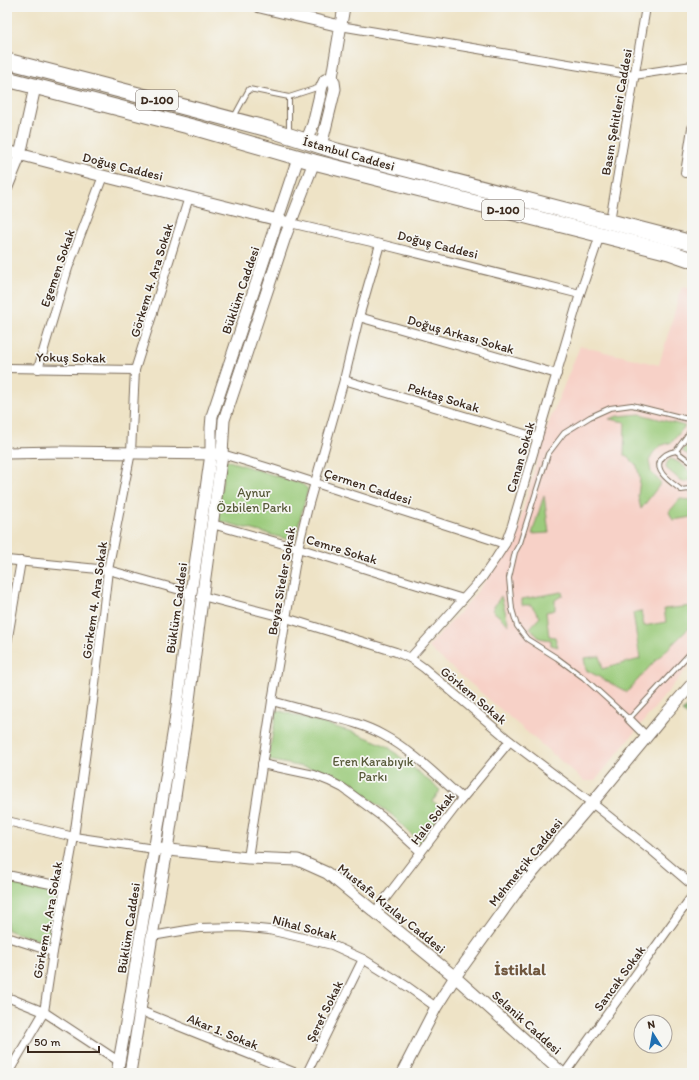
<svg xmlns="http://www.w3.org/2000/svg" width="699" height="1080" font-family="Itim,sans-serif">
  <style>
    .built { fill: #f7d1c7 }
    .green { fill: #9bcb7b; stroke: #6b7a4c }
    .forest { fill: #7caf6b; stroke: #5c6c44 }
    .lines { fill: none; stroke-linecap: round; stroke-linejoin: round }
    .lane-casing { stroke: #7a6b59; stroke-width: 6 }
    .street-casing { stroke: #7a6b59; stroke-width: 10 }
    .secondary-casing { stroke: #7a6b59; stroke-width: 13 }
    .highway-casing { stroke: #7a6b59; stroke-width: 17 }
    .lane { stroke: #fff; stroke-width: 4 }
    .street { stroke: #fff; stroke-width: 8 }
    .secondary { stroke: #fff; stroke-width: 11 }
    .highway { stroke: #fff; stroke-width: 15 }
    .labels { text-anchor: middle; stroke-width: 3.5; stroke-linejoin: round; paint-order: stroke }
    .shield { fill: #f6f6f2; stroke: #73675e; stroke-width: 1 }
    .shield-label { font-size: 12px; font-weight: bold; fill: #3b2a1e }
    .street-label { font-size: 13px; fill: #3b2a1e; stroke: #f6f6f2 }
    .park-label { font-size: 13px; fill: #585a3a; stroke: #f6f6f2 }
    .district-label { font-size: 17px; font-weight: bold; fill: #70573e; stroke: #f6f6f2 }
  </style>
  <rect width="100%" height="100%" fill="#f6f6f2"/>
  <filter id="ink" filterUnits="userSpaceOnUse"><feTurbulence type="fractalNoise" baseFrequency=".025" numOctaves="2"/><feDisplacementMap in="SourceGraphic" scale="8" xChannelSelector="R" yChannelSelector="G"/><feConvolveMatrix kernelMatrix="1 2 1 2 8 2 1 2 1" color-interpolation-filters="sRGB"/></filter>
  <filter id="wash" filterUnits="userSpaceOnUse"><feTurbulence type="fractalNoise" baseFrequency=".012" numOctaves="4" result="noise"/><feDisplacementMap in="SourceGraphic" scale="16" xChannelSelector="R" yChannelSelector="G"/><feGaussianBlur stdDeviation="0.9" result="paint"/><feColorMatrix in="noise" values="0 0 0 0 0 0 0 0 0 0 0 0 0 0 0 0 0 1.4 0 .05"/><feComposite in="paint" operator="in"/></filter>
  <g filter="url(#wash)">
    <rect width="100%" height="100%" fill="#eee3c6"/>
    <polygon class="built" points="682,286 692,289 692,662 595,781 584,781 428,647 467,604 513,546 545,432 580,346 659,365"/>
    <g class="green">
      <polygon points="640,414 685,426 672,442 660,446 653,453 649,461 651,472 661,483 641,509 638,496 640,479 637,466 631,460 624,455 625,422 609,419 618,416"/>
      <polygon points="692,439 692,454 690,456 682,451"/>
      <path d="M670,459C675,459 688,468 690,473C691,476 691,477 691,480L685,482L680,480L666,468C666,464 667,462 670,459Z"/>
      <polygon points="226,460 302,484 308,489 294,541 216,520"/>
      <polygon points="544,495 549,533 532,534"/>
      <polygon points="680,499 692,500 692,517 673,520 669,512"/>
      <polygon points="562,592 563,595 555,600 555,610 546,612 549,636 555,637 558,647 551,645 551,640 539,638 530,628 540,617 531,605 522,605 522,599"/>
      <polygon points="501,596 509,625 492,610"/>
      <polygon points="692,606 692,624 686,631 653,663 627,692 586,670 584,658 600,656 602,669 640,659 633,613 641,611 644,626 666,622 664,609"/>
      <polygon points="277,710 356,733 387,746 440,790 433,801 443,810 420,843 392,815 334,773 268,760"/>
      <polygon points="7,879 60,890 50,944 7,930"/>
    </g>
    <polygon class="forest" points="692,700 692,719 682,712"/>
  </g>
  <g filter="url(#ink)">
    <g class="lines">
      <g class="lane-casing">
        <g id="lane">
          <polyline points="289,97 289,133"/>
          <polyline points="234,117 249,89 289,97 320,87"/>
          <polyline points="692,420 632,405 610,408 590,417 564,433 548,454 520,543 515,552 509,578 512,609 517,626 527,639 557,658 584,678 629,719 692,651"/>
          <polyline points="676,451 692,429"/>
          <path d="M692,463L676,451C670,452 663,455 660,461C655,473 673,483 681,490L689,489L692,487"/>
        </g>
      </g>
      <g class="street-casing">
        <g id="street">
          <polyline points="340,26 634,75 692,66"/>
          <polyline points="685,173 692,128"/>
          <polyline points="610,221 646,7"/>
          <polyline points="290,223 380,244 580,294"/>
          <polyline points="359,317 557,374"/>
          <polyline points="7,368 135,370"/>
          <polyline points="38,369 68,268 103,176"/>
          <polyline points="344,380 538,438"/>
          <polyline points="222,454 269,468 505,544"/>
          <polyline points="212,524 298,548 463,599"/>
          <polyline points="7,560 108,570 191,593"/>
          <polyline points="202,596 286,618 396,652 410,658 424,668 510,741 592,803 650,849 692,885"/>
          <polyline points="7,643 21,561"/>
          <polyline points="410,658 482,578 496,558 505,544 512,525 580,294 600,235"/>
          <path d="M272,701C290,706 308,711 325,715C345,720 365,725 383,735C413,751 437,776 462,798"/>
          <polyline points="629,719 647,737"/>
          <polyline points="262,764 314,775 329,781 343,788 385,819 421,852"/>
          <polyline points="7,821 74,837 154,849"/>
          <polyline points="248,858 272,701 298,548 308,507 344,380 359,317 380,244"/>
          <polyline points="7,875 65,887"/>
          <polyline points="375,912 457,805 510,741"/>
          <polyline points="152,936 199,928 238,927 269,930 295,936 332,945 363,959 408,987 436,1007"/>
          <polyline points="7,937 53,952"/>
          <polyline points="7,997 44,1012 120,1062"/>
          <polyline points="141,1011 296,1073"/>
          <polyline points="8,1073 44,1012 53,952 74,837 93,701 108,570 131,452 135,370 189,197"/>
          <polyline points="307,1073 363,959"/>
          <polyline points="565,1073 692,896"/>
        </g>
      </g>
      <g class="secondary-casing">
        <g id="secondary">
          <polyline points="260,7 340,26"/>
          <polyline points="306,142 313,124 322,86 325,80 332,77"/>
          <polyline points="321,146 335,89 334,82 332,77 344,7"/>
          <polyline points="7,151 103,176 286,222"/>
          <polyline points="7,187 20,155 35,87"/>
          <polyline points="7,453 60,452 218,454"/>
          <polyline points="159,849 248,858 298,860 327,873 455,977 562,1073"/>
          <polyline points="117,1073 129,1006 175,722 191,593 211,454 211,428 212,416 298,158"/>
          <polyline points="130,1073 152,936 167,850 186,723 205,577 222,454 224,420 285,237 314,162"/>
          <polyline points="402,1073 436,1007 455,977 517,891 592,803 663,717 692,684"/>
        </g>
      </g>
      <g class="highway-casing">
        <g id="highway">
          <polyline points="7,61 89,82 268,129 337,151 692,243"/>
          <polyline points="7,79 196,128 314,162 669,252 692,260"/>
        </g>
      </g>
      <use href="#lane" class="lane"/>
      <use href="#street" class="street"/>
      <use href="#secondary" class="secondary"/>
      <use href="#highway" class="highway"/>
    </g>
  </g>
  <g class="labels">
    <g class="shield">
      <rect x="136" y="90" width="42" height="20" rx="3"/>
      <rect x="482" y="200" width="42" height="20" rx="3"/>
    </g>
    <g class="shield-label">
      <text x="157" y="104">D-100</text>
      <text x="503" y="214">D-100</text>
    </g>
    <g class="street-label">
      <text transform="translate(616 112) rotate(-80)" y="5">Basın Şehitleri Caddesi</text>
      <text transform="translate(349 153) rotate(16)" y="5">İstanbul Caddesi</text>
      <text transform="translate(123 166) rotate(14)" y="5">Doğuş Caddesi</text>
      <text transform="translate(438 244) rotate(14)" y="5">Doğuş Caddesi</text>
      <text transform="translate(57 268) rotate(-71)" y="5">Egemen Sokak</text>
      <text transform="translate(151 280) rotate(-73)" y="5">Görkem 4. Ara Sokak</text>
      <text transform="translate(240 290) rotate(-71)" y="5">Büklüm Caddesi</text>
      <text transform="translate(461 334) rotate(16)" y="5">Doğuş Arkası Sokak</text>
      <text transform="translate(71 357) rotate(1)" y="5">Yokuş Sokak</text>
      <text transform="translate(444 397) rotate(17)" y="5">Pektaş Sokak</text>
      <text transform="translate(520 457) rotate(-74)" y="5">Canan Sokak</text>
      <text transform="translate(368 486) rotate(18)" y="5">Çermen Caddesi</text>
      <text transform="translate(342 549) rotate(17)" y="5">Cemre Sokak</text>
      <text transform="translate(281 581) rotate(-80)" y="5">Beyaz Siteler Sokak</text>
      <text transform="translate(94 600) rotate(-82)" y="5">Görkem 4. Ara Sokak</text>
      <text transform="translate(176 608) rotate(-82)" y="5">Büklüm Caddesi</text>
      <text transform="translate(474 695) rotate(40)" y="5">Görkem Sokak</text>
      <text transform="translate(432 818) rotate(-52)" y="5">Hale Sokak</text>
      <text transform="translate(525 862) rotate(-51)" y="5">Mehmetçik Caddesi</text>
      <text transform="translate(392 908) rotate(39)" y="5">Mustafa Kızılay Caddesi</text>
      <text transform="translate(47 920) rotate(-80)" y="5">Görkem 4. Ara Sokak</text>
      <text transform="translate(305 927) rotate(15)" y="5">Nihal Sokak</text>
      <text transform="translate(128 928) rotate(-81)" y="5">Büklüm Caddesi</text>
      <text transform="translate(619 978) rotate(-54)" y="5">Sancak Sokak</text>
      <text transform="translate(324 1011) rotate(-64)" y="5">Şeref Sokak</text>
      <text transform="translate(527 1022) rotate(42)" y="5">Selanik Caddesi</text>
      <text transform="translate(223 1031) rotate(22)" y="5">Akar 1. Sokak</text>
    </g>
    <g class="park-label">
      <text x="254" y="497">Aynur<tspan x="254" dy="15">Özbilen Parkı</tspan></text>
      <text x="373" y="766">Eren Karabıyık<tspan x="373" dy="15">Parkı</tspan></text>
    </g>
    <g class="district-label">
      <text x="520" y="975">İstiklal</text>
    </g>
  </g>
  <rect width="699" height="1080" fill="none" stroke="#f6f6f2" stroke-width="24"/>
  <g transform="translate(653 1034) rotate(349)"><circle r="19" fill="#f6f6f2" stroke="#aba49d"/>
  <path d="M0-3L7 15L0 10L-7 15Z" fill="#1f6fb2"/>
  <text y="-6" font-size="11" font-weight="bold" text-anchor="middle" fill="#3b2a1e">N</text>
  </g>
  <path d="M28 1046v6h71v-6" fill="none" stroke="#3b2a1e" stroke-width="2"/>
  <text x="34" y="1046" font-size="12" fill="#3b2a1e" stroke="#f6f6f2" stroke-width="3" paint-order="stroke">50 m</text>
</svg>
